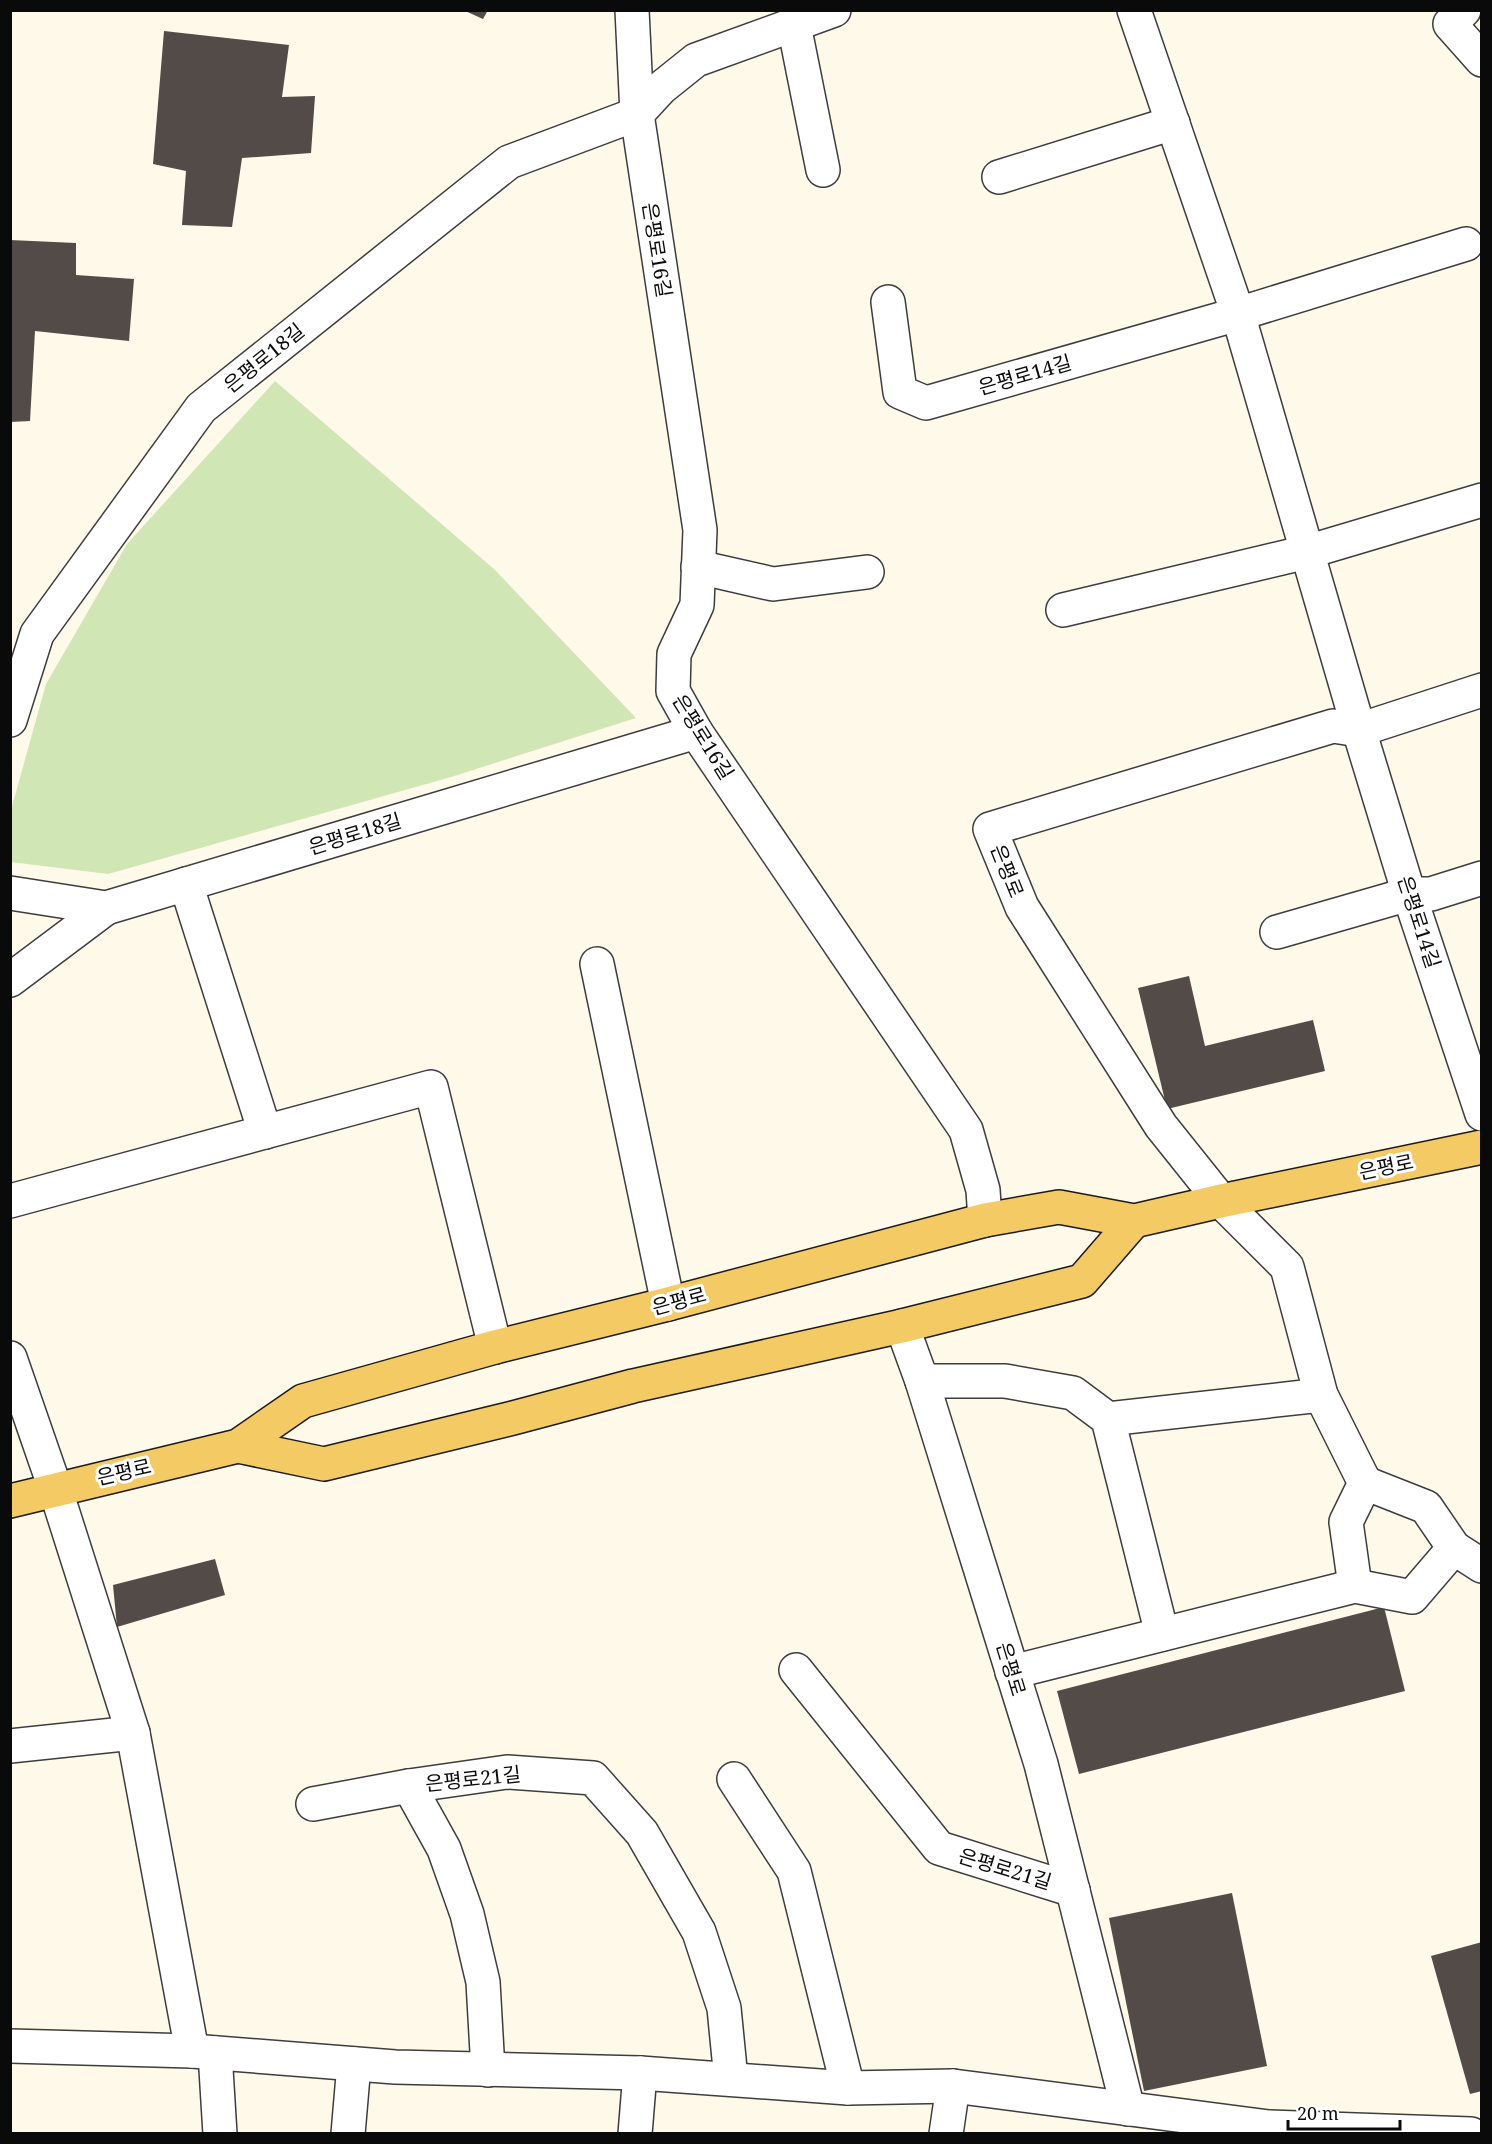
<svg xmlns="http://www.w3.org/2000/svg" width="1492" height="2144" font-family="'Noto Serif','Noto Sans KR',serif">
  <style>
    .green { fill: #d0e6b4 }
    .building { fill: #524b47 }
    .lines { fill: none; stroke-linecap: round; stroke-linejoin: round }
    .minor-casing { stroke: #3d3d3d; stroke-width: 36 }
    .major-casing { stroke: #1b1b1b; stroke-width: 36 }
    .minor { stroke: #fff; stroke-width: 33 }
    .major { stroke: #f3ca64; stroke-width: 33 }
    .labels { text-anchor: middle; stroke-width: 6; stroke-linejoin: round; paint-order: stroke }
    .street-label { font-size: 20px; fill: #0a0a0a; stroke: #fff }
  </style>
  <rect width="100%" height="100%" fill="#fef9e8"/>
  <polygon class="green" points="275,381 494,569 636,718 451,777 108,874 11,862 11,810 46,684 127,544"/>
  <g class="building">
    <polygon points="463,10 488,10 483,19"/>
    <polygon points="164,31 289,45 282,97 315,96 311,153 242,158 232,227 182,225 186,171 153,164"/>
    <polygon points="10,240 76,243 76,275 134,279 129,341 35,331 30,421 10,422"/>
    <polygon points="1189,976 1205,1046 1313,1020 1325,1071 1167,1109 1138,988"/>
    <polygon points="215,1559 225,1595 117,1627 113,1585"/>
    <polygon points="1384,1607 1405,1691 1079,1774 1057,1691"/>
    <polygon points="1232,1893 1267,2066 1144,2091 1109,1918"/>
    <polygon points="1482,1942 1482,2091 1470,2094 1431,1956"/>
  </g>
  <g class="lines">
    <g class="minor-casing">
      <g id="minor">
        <polyline points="632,10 637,114 700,530 697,605 674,654 673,691 696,732 966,1130 983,1190 985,1220"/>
        <polyline points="1134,10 1238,314 1359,730 1409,894 1482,1114"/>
        <polyline points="1464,10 1450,24 1482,60"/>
        <polyline points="794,25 823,170"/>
        <polyline points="999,177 1173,123"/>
        <polyline points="888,302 900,392 926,403 1238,314 1466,244"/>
        <polyline points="698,567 773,584 867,572"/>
        <polyline points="1063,610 1307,552 1482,500"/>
        <polyline points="10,720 37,634 201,408 509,162 637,114 661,88 696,60 834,10"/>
        <polyline points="186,884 265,1132"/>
        <polyline points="10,893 106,908 696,732"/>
        <polyline points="1277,932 1409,894 1431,894 1482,878"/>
        <polyline points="597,964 668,1304"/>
        <polyline points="10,980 106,908"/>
        <polyline points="10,1201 431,1087 495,1347"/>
        <polyline points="902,1326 922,1381 1041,1764 1128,2109"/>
        <polyline points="10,1358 55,1488 133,1733 192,2051"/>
        <polyline points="922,1381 1005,1381 1073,1393 1108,1419 1162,1634"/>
        <polyline points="1108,1419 1321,1395"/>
        <polyline points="1365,1483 1426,1507 1454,1548 1482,1566"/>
        <polyline points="1355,1586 1346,1522 1365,1483 1321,1395 1287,1267 1221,1201 1161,1126 1022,907 990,829 1333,726 1359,730 1482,690"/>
        <polyline points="796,1670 939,1848 1073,1890"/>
        <polyline points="1012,1672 1355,1586 1412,1597 1454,1548"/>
        <polyline points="10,1746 133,1733"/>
        <polyline points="734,1779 794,1871 848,2088"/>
        <polyline points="409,1786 444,1849 467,1914 483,1982 488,2070"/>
        <polyline points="313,1804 409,1786 507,1772 593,1778 642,1833 699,1932 724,2008 731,2079"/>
        <polyline points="10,2046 192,2051 395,2067 640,2073 848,2088 953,2086 1269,2127 1471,2134"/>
        <polyline points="215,2053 220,2134"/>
        <polyline points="348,2134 354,2064"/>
        <polyline points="635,2134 640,2073"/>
        <polyline points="946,2134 953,2086"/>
      </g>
    </g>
    <g class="major-casing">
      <g id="major">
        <polyline points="238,1446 324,1464 513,1418 633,1386 902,1326 1082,1281 1134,1221"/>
        <polyline points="10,1501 238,1446 303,1401 495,1347 668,1304 985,1220 1059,1207 1134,1221 1221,1201 1482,1147"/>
      </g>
    </g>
    <use href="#minor" class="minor"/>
    <use href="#major" class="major"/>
  </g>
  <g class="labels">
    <g class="street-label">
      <text transform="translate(657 250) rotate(81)" y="7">은평로16길</text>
      <text transform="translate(264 358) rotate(-39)" y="7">은평로18길</text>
      <text transform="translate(1025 375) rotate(-16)" y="7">은평로14길</text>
      <text transform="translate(703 737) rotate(58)" y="7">은평로16길</text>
      <text transform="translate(355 834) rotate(-17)" y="7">은평로18길</text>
      <text transform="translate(1007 871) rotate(68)" y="7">은평로</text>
      <text transform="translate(1419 922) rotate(72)" y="7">은평로14길</text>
      <text transform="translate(1386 1167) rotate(-12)" y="7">은평로</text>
      <text transform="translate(679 1301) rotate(-15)" y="7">은평로</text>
      <text transform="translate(124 1472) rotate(-13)" y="7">은평로</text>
      <text transform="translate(1011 1669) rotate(73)" y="7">은평로</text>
      <text transform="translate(473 1779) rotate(-6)" y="7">은평로21길</text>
      <text transform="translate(1005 1869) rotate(17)" y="7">은평로21길</text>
    </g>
  </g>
  <rect width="1492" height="2144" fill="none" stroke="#0a0a0a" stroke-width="24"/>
  <path d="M1288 2120v9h112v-9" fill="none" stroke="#0a0a0a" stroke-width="3"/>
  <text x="1297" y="2120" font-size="18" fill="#0a0a0a" stroke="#ffffff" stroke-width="4.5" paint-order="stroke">20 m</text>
</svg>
